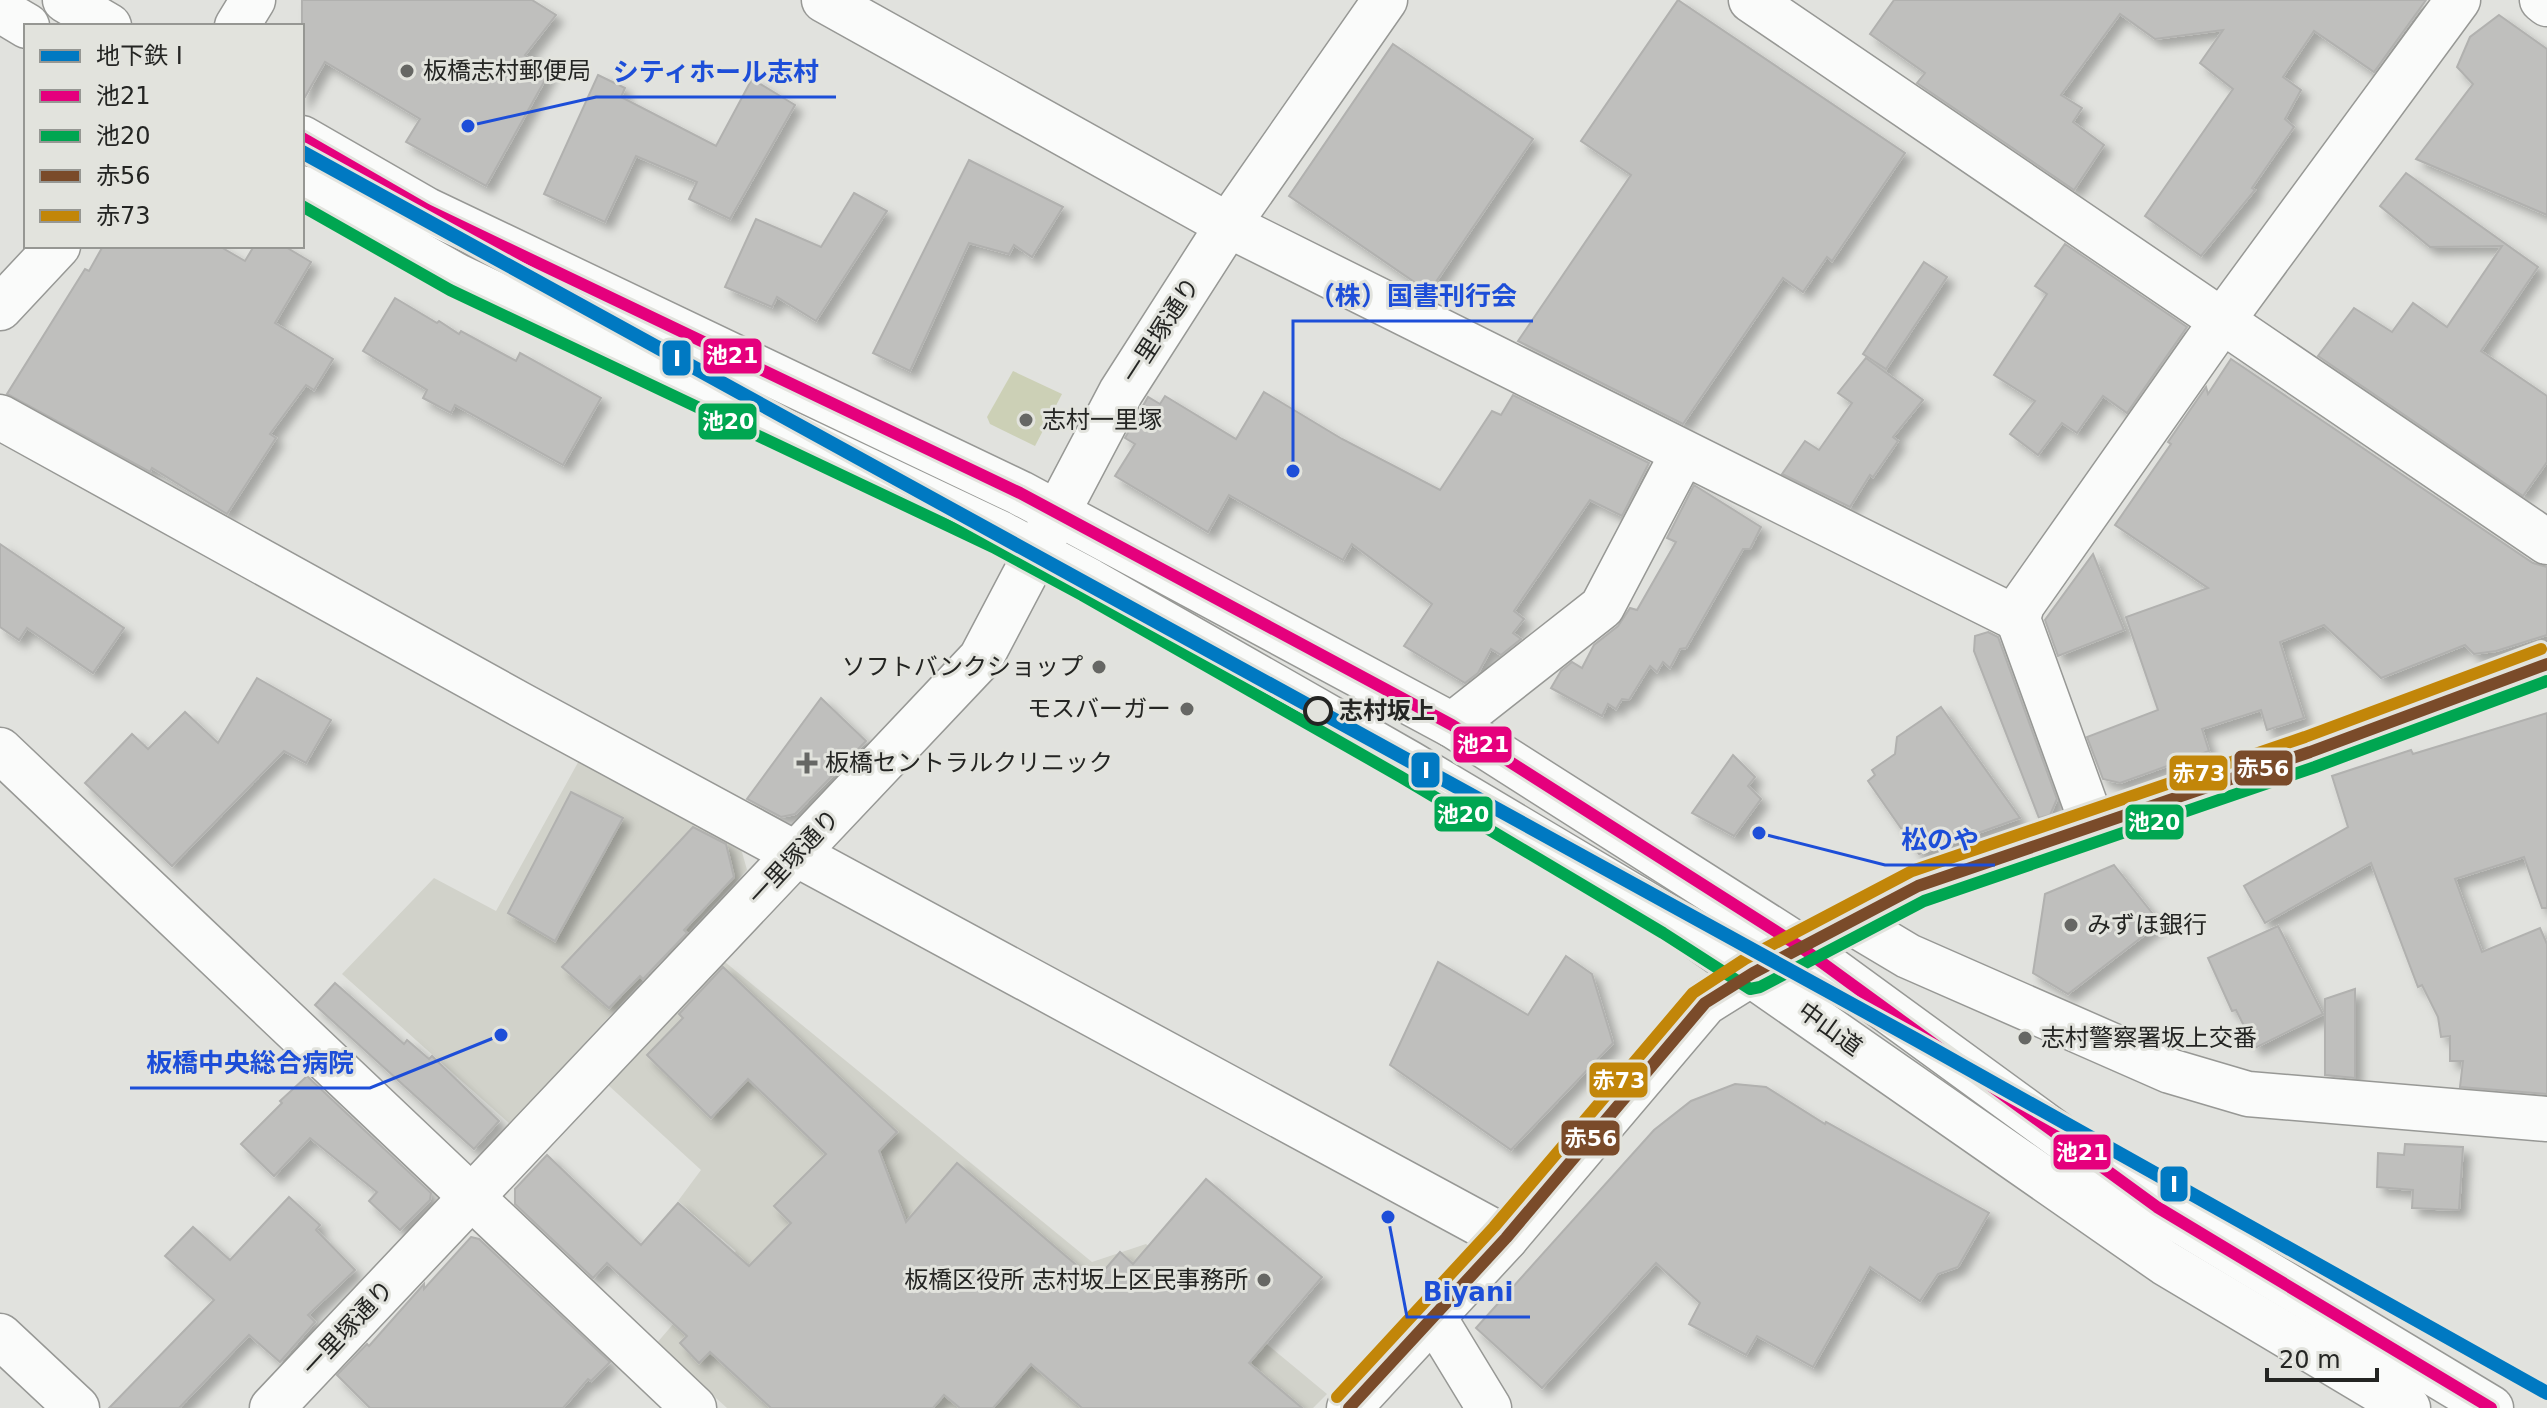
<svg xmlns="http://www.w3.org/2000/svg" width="2547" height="1408" font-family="'DejaVu Sans','Noto Sans JP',sans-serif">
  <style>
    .built { fill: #d1d2ca }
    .green { fill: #ccd0b6 }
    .building { fill: #bfbfbd; stroke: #b1b1af; stroke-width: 2; filter: url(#shadow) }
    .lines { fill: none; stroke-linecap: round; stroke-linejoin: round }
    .street-casing { stroke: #979895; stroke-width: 47 }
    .secondary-casing { stroke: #979895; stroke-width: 47 }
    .highway-casing { stroke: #979895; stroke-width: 47 }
    .street { stroke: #fafbfa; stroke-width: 44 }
    .secondary { stroke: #fafbfa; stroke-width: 44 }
    .highway { stroke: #fafbfa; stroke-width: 44 }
    .bus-1-casing { stroke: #e2e3dd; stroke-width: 18 }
    .bus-2-casing { stroke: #e2e3dd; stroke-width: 18 }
    .bus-3-casing { stroke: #e2e3dd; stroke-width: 18 }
    .bus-4-casing { stroke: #e2e3dd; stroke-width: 18 }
    .bus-1 { stroke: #e5007d; stroke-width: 12 }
    .bus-2 { stroke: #00a651; stroke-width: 12 }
    .bus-3 { stroke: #7a4b2a; stroke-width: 12 }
    .bus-4 { stroke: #c28609; stroke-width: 12 }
    .metro-1-casing { stroke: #e2e3dd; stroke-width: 20 }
    .metro-1 { stroke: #0079c2; stroke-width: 14 }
    .poi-dot { fill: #666764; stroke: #e2e3dd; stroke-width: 3 }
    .stop-dot { fill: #e2e3dd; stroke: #242523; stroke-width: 4 }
    .labels { text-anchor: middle; stroke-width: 6; stroke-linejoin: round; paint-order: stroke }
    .poi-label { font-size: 24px; fill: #242523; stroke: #e2e3dd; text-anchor: start }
    .street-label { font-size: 24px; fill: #242523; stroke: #e2e3dd }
    .stop-label { font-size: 24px; font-weight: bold; fill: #242523; stroke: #e2e3dd; text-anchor: start }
    .leader { fill: none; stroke: #1d4ed8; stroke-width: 3 }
    .callout-dot { fill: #1d4ed8; stroke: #e2e3dd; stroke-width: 3 }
    .callout-label { font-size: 26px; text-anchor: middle; font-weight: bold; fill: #1d4ed8; stroke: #e2e3dd; stroke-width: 6; stroke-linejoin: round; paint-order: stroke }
    .line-badge { stroke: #e2e3dd; stroke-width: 3 }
    .badge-label { font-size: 22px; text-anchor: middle; font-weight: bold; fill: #fff }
  </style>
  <defs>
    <filter id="shadow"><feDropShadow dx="7" dy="7" stdDeviation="4" flood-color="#0004"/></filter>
  </defs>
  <rect width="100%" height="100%" fill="#e1e2de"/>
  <polygon class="built" points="581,757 740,845 747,870 679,942 711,975 725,962 1092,1262 1146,1244 1327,1394 1313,1408 727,1408 656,1344 736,1251 678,1201 701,1170 607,1084 700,986 667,954 510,1124 342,974 434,878 496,911"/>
  <polygon class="green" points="1013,371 1062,394 1035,446 990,424 987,417"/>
  <g class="building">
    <polygon points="302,0 532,0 556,15 525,55 550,71 486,186 406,142 420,119 325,62 302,102"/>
    <polygon points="1678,0 1905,153 1832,261 1827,257 1803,292 1783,278 1683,424 1518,341 1631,175 1581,141"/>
    <polygon points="1894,0 2426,0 2374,72 2314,31 2283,77 2301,90 2285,119 2294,127 2252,188 2255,190 2201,256 2145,216 2233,89 2200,63 2223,30 2155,39 2120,14 2061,95 2082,108 2073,122 2104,145 2074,190 1917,83 1925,73 1870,34"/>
    <polygon points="2499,15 2547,49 2547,215 2416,159 2473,84 2457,67 2470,37"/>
    <polygon points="1393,44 1533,139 1429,292 1289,196"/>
    <polygon points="598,75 625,88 621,97 716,146 752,79 795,105 730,219 689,199 697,182 636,156 605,222 544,194"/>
    <polygon points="969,160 1063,207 1032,257 1014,245 1009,254 969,243 910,371 873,353"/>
    <polygon points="2406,173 2538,267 2481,351 2547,396 2547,462 2523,496 2318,356 2354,308 2392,332 2413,303 2447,327 2502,246 2430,247 2380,206"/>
    <polygon points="854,193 887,211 816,321 777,297 772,307 725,287 756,219 821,247"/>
    <polygon points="2065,244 2187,327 2127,413 2103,396 2077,433 2062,423 2038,455 2010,434 2035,401 1994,375 2047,294 2035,286"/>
    <polygon points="103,246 219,246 245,261 254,246 284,246 311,262 275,323 333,359 314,390 306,385 270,434 276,438 227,514 152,468 150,472 7,394 85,269 89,271"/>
    <polygon points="1924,262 1947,277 1886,369 1863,354"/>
    <polygon points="395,298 437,323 439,321 459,334 461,331 516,361 520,353 601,398 563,465 455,405 451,413 423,398 427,390 363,351"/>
    <polygon points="1866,358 1923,400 1893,437 1898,441 1873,477 1870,475 1850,507 1782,474 1805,441 1819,450 1852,403 1838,393"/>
    <polygon points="2231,359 2533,563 2547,567 2547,635 2496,651 2474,654 2465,645 2381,678 2324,625 2280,642 2304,718 2267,730 2261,710 2202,729 2209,751 2120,783 2103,779 2087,737 2158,710 2126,617 2208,588 2115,525 2171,444 2168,442 2206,387 2208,394"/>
    <polygon points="1264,392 1342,439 1440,490 1492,411 1501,415 1513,395 1649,463 1622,516 1590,500 1514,611 1524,619 1513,633 1521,639 1501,655 1491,649 1478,673 1465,683 1404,646 1432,604 1352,544 1343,560 1229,495 1208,532 1115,476 1135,444 1125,438 1148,397 1160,404 1165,396 1236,439"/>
    <polygon points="1694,485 1761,527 1750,549 1743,549 1686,648 1680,649 1670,668 1663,662 1657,672 1650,666 1629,700 1622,699 1616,709 1608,704 1602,716 1551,688 1561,671 1572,662 1582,668 1594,645 1618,626 1630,608 1637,610 1676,542 1667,538"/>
    <polygon points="0,544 124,628 93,673 27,628 19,640 0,627"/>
    <polygon points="2093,554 2124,630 2058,656 2045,620"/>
    <polygon points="1988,632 1998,637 2057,799 2050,815 2039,818 1974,651 1975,636"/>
    <polygon points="257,678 331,720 306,763 284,751 172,866 85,783 132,734 148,749 185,712 218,743"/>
    <polygon points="821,698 866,741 795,814 781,817 747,799"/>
    <polygon points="1941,707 2020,818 1919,854 1868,781 1875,775 1872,770 1895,754 1897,737"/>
    <polygon points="2547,713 2547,908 2542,908 2524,857 2455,879 2482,952 2540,928 2547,944 2547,1094 2460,1087 2463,1061 2450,1061 2450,1036 2441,1037 2438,1017 2422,985 2418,987 2371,863 2265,923 2244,886 2348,827 2332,776 2411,750 2413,754"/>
    <polygon points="1733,755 1755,777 1748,786 1761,799 1734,836 1692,813"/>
    <polygon points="571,792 623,818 555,941 508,913"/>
    <polygon points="693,827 726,844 734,877 684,930 687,933 643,979 640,976 609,1008 562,967"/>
    <polygon points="2114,865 2160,923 2068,994 2033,973 2045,894"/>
    <polygon points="2278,926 2323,1014 2255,1048 2236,1010 2232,1011 2208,958"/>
    <polygon points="1566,956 1592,974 1613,1043 1511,1150 1390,1065 1438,962 1528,1015"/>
    <polygon points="723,967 897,1132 879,1151 906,1222 957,1163 1095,1281 1120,1252 1133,1264 1206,1179 1322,1277 1249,1363 1302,1408 1082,1408 1031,1364 993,1408 960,1408 944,1395 933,1408 771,1408 710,1352 699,1363 680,1343 687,1336 607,1263 593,1278 515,1204 515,1189 547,1155 641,1245 678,1203 749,1266 791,1223 774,1206 826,1154 748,1079 711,1118 647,1055 683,1018 679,1014"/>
    <polygon points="335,983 404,1044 407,1040 429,1059 432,1056 499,1121 474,1149 315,1005"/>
    <polygon points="2355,989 2355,1078 2325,1075 2325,999"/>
    <polygon points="307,1076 431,1193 430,1200 400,1230 369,1201 377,1192 310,1138 274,1176 241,1144 282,1103 280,1101"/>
    <polygon points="1735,1084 1766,1087 1825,1124 1826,1122 1989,1213 1958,1267 1938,1274 1920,1301 1870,1267 1813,1367 1757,1336 1746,1355 1689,1324 1700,1303 1656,1263 1542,1388 1476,1328 1654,1130 1691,1101"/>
    <polygon points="2405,1144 2463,1147 2459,1210 2412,1208 2413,1190 2377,1187 2378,1153 2404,1155"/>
    <polygon points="289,1197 320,1225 316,1230 355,1270 308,1315 315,1322 280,1362 249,1335 179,1408 109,1408 214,1300 165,1256 193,1227 230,1260"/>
    <polygon points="471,1237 479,1239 610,1362 591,1381 588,1379 563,1408 370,1408 337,1375 367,1344 369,1346 424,1284 424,1289"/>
  </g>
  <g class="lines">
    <g class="street-casing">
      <g id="street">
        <polyline points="824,0 1228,225 2018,619"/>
        <polyline points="1751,0 2547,542"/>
        <polyline points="237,26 253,0"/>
        <polyline points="0,308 58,246"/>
        <polyline points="0,417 521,705 1506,1238"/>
        <polyline points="1452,725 1602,607 1683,453"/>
        <polyline points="0,750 694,1408"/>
        <polyline points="2093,826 2018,619 2022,605 2222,321 2458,0"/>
        <polyline points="1851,922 1908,956 2170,1071 2248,1094 2547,1119"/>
        <polyline points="1433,1316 1489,1408"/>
        <polyline points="0,1336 77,1408"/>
      </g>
    </g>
    <g class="secondary-casing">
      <g id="secondary">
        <polyline points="2542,0 2547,4"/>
        <polyline points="272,1408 981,658 1121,392 1228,225 1385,0"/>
        <polyline points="1349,1408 1506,1238 1705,1003 1753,973 1918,886 2310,752 2547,664"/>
      </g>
    </g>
    <g class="highway-casing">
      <g id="highway">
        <polyline points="65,0 109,26"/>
        <polyline points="0,10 27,26"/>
        <polyline points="302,138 427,210 1020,493 1452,725 1802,948 2157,1207 2491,1408"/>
        <polyline points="302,188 457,276 1000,533 1090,581 1409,763 1671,919 2165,1263 2408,1408"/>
      </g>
    </g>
    <use href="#street" class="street"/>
    <use href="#secondary" class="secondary"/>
    <use href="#highway" class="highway"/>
    <g class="bus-1-casing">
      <polyline id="bus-1" points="302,138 427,210 1020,493 1452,725 1802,948 2157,1207 2491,1408"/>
    </g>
    <g class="bus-2-casing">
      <polyline id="bus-2" points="302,206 450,290 993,547 1082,595 1401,777 1663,933 1750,989 1760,987 1924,901 2315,767 2547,681"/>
    </g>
    <g class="bus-3-casing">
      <polyline id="bus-3" points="1349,1408 1506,1238 1705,1003 1753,973 1918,886 2310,752 2547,664"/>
    </g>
    <g class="bus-4-casing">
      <polyline id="bus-4" points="1337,1397 1494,1227 1693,993 1745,959 1912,871 2305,737 2541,649"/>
    </g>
    <use href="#bus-1" class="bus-1"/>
    <use href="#bus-2" class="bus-2"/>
    <use href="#bus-3" class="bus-3"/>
    <use href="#bus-4" class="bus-4"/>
    <g class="metro-1-casing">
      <polyline id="metro-1" points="302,152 1915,1039 2547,1393"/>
    </g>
    <use href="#metro-1" class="metro-1"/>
  </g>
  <g class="poi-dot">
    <circle cx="407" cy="71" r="8"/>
    <circle cx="1026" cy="420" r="8"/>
    <circle cx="1099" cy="667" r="8"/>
    <circle cx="1187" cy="709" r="8"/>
    <path d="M803 751h8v8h8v8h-8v8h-8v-8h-8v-8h8z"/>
    <circle cx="2071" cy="925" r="8"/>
    <circle cx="2025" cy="1038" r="8"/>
    <circle cx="1264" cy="1280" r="8"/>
  </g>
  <circle class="stop-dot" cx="1318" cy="711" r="13"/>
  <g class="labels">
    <g class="poi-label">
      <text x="423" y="79">板橋志村郵便局</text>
      <text x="1042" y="428">志村一里塚</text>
      <text x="1083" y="675" text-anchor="end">ソフトバンクショップ</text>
      <text x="1171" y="717" text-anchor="end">モスバーガー</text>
      <text x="825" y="771">板橋セントラルクリニック</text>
      <text x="2087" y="933">みずほ銀行</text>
      <text x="2041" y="1046">志村警察署坂上交番</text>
      <text x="1248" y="1288" text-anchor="end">板橋区役所 志村坂上区民事務所</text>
    </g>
    <g class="street-label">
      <text transform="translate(1161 330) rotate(-57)" y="8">一里塚通り</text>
      <text transform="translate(794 857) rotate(-47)" y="8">一里塚通り</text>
      <text transform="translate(1830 1029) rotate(36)" y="8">中山道</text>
      <text transform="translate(348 1328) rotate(-47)" y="8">一里塚通り</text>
    </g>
    <g class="stop-label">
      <text x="1339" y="719">志村坂上</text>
    </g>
  </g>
  <path class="leader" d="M468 126L596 97H836M1293 471L1293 321H1533M1759 833L1885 865H1995M501 1035L370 1088H130M1388 1217L1407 1317H1530"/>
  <g class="callout-dot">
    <circle cx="468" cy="126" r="8"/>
    <circle cx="1293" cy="471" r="8"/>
    <circle cx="1759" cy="833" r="8"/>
    <circle cx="501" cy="1035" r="8"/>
    <circle cx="1388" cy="1217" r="8"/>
  </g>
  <g class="callout-label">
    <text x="716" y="81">シティホール志村</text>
    <text x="1413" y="305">（株）国書刊行会</text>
    <text x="1940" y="849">松のや</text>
    <text x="250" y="1072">板橋中央総合病院</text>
    <text x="1468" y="1301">Biyani</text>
  </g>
  <g class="line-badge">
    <rect x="702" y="337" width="61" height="38" rx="8" fill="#e5007d"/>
    <rect x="661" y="339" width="31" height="38" rx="8" fill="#0079c2"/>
    <rect x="697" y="402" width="61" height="39" rx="8" fill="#00a651"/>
    <rect x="1452" y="725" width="61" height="39" rx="8" fill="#e5007d"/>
    <rect x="2233" y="749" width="61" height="38" rx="8" fill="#7a4b2a"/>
    <rect x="1410" y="751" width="31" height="38" rx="8" fill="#0079c2"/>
    <rect x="2168" y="754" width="61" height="38" rx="8" fill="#c28609"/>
    <rect x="1433" y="795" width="61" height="38" rx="8" fill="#00a651"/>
    <rect x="2124" y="803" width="61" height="38" rx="8" fill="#00a651"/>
    <rect x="1588" y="1061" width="61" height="38" rx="8" fill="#c28609"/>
    <rect x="1560" y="1119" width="61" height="38" rx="8" fill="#7a4b2a"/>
    <rect x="2052" y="1133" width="60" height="38" rx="8" fill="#e5007d"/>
    <rect x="2159" y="1165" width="30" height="38" rx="8" fill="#0079c2"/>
  </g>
  <g class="badge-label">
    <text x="732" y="363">池21</text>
    <text x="677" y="366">I</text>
    <text x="728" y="429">池20</text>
    <text x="1483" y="752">池21</text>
    <text x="2263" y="776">赤56</text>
    <text x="1426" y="778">I</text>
    <text x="2199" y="781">赤73</text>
    <text x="1463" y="822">池20</text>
    <text x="2154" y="830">池20</text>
    <text x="1619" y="1088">赤73</text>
    <text x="1591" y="1146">赤56</text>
    <text x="2082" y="1160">池21</text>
    <text x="2174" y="1192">I</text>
  </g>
  <rect x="24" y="24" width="280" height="224" fill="#e2e3dd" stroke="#969793" stroke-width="2"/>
  <rect x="40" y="50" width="40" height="12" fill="#0079c2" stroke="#969793" stroke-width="2"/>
  <text x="96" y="64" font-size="24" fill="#242523">地下鉄 I</text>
  <rect x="40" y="90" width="40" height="12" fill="#e5007d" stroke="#969793" stroke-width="2"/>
  <text x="96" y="104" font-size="24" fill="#242523">池21</text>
  <rect x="40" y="130" width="40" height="12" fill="#00a651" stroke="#969793" stroke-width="2"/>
  <text x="96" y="144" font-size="24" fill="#242523">池20</text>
  <rect x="40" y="170" width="40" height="12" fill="#7a4b2a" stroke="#969793" stroke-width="2"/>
  <text x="96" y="184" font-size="24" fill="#242523">赤56</text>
  <rect x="40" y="210" width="40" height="12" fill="#c28609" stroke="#969793" stroke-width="2"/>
  <text x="96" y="224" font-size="24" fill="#242523">赤73</text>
  <path d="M2267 1368v12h110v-12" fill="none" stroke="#242523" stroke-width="4"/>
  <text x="2279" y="1368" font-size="24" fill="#242523" stroke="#e2e3dd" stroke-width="6" paint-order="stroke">20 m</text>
</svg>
